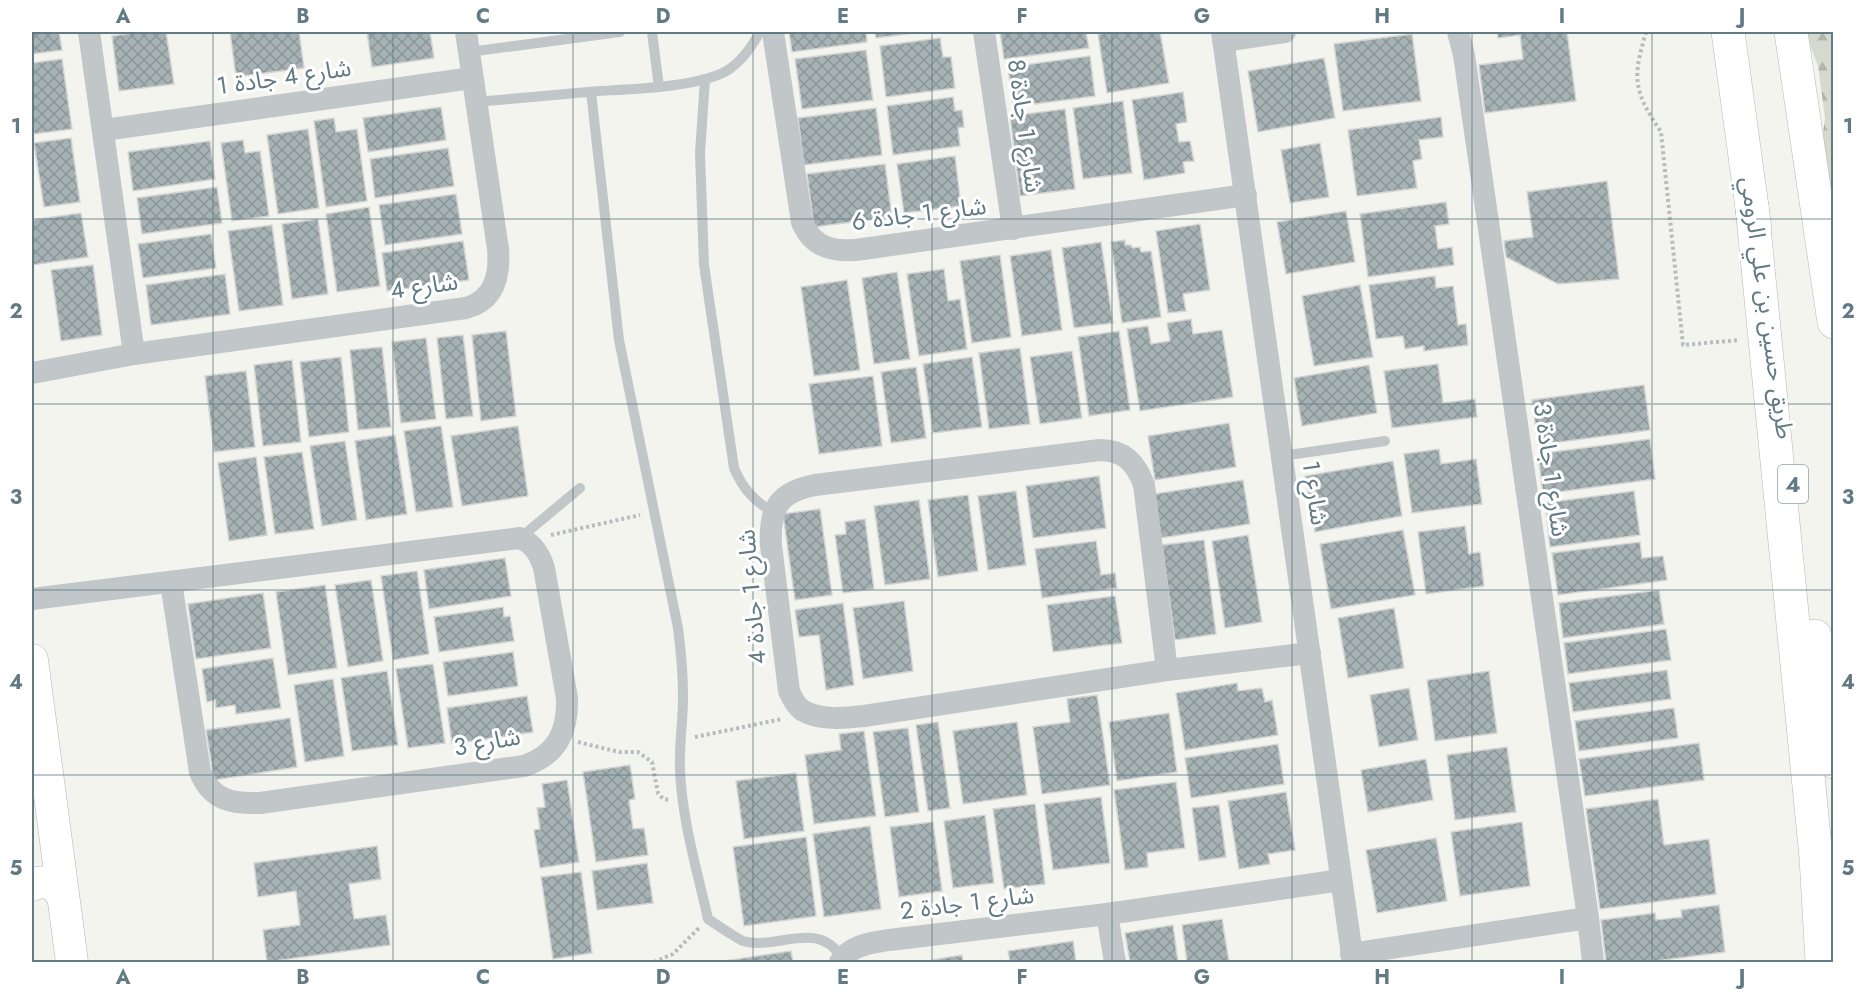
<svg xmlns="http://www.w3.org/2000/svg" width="1865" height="994" font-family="Jost,'Noto Sans Arabic',sans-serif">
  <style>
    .forest { fill: url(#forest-firs) }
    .building { fill: url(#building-cross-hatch); stroke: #d5d5d3; stroke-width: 1.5 }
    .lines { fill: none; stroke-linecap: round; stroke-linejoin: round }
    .secondary-casing { stroke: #aeb7ba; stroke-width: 33 }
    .highway-casing { stroke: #b3b8ba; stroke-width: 34 }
    .path { stroke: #b8bcbe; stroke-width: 4; stroke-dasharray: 3 3; stroke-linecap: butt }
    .lane { stroke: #c1c6c8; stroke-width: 10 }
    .street { stroke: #c1c6c8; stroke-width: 22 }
    .secondary { stroke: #fff; stroke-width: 32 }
    .highway { stroke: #fff; stroke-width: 33 }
    .grid { fill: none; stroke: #617a83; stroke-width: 1.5; stroke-opacity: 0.55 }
    .labels { text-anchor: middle; stroke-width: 6; stroke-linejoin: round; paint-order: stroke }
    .shield { fill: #fff; stroke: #90a2a8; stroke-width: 1.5 }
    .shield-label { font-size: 22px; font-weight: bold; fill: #617a83 }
    .street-label { font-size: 24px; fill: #617a83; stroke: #fff }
    .neatline { fill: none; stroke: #617a83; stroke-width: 2 }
    .grid-label { font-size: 20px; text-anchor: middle; font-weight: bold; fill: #617a83 }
  </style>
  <defs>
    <pattern id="forest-firs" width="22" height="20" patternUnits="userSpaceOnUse" patternTransform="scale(1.5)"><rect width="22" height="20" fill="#d5dace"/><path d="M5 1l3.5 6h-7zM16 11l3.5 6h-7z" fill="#b0b6ad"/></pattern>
    <pattern id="building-cross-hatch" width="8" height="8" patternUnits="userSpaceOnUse" patternTransform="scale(1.5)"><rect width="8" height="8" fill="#a7b2b5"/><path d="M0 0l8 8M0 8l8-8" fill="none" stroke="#8b9699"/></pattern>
  </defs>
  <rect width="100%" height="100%" fill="#f4f4ef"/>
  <polygon class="forest" points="1805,32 1833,32 1833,221 1821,147 1825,118 1818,66"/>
  <g class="building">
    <polygon points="32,32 59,32 62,50 32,54"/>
    <polygon points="140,32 166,32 174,84 119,91 112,36"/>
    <polygon points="230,32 299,32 304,68 236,77"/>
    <polygon points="367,32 430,32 434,58 372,67"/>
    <polygon points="789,32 866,32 867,42 792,52"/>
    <polygon points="875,32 923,32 876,38"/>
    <polygon points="1000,32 1086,32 1089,48 1004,59"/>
    <polygon points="1116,32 1160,32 1169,83 1107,93 1098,34"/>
    <polygon points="1497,32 1567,32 1576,101 1485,113 1479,65 1523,59 1520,35 1498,38"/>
    <polygon points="1412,34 1421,101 1343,111 1334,44"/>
    <polygon points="940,38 943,57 951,57 955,88 886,97 880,46"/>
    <polygon points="866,50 873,100 802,109 795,59"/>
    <polygon points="1090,56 1095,96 1013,107 1008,67"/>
    <polygon points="1324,58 1335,118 1258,132 1248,71"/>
    <polygon points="62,59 72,129 34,134 32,113 32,63"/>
    <polygon points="1183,92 1187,122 1176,124 1179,142 1190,141 1194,161 1183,162 1185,173 1144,180 1132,100"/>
    <polygon points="953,97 955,111 962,110 964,127 958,128 960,146 893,155 887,106"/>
    <polygon points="1123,101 1132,173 1083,179 1073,108"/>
    <polygon points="441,107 446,140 368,152 363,118"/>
    <polygon points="876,108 882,155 804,165 798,118"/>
    <polygon points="1065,109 1075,189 1020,196 1010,116"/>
    <polygon points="1441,117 1443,137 1419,140 1422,159 1413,161 1417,188 1357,196 1348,130"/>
    <polygon points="334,118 336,132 357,129 367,201 326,207 314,121"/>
    <polygon points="308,129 319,208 278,214 267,135"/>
    <polygon points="71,138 80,202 44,207 34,143"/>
    <polygon points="243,140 245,153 260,151 269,216 232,221 221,143"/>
    <polygon points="210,141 215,179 133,191 128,152"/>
    <polygon points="1320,143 1329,197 1290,203 1281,150"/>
    <polygon points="448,148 454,186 375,198 370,159"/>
    <polygon points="955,156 961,206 904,213 897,164"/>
    <polygon points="885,164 892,217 814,227 807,174"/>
    <polygon points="1607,181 1619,279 1558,284 1506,257 1504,241 1533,237 1527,192"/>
    <polygon points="217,187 222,223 142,234 137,198"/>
    <polygon points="456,194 462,234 385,245 379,205"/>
    <polygon points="1446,202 1449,224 1435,226 1438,249 1452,247 1454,265 1368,277 1360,214"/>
    <polygon points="369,207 380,286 337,292 326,214"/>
    <polygon points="1346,211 1355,262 1286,274 1277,222"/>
    <polygon points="81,213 88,257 32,265 32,220"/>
    <polygon points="318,219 328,294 292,299 282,224"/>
    <polygon points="1200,224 1210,290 1183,294 1186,311 1168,313 1156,231"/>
    <polygon points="272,225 283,305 239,311 228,231"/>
    <polygon points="211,234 216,268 143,278 138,244"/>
    <polygon points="1125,240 1125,245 1131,245 1132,248 1140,247 1141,252 1151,251 1161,317 1122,323 1111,242"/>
    <polygon points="463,241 469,280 387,291 382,253"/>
    <polygon points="1101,242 1113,323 1074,328 1062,248"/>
    <polygon points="1051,250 1062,330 1022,336 1010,256"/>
    <polygon points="1000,255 1011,337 972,343 960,261"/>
    <polygon points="93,265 102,335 61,341 51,270"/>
    <polygon points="944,269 948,301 960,299 967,349 919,356 907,274"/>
    <polygon points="897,272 910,359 874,364 862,278"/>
    <polygon points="225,274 230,314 151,325 146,285"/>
    <polygon points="1435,276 1436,288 1453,286 1458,325 1466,324 1468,345 1424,351 1424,346 1405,349 1403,336 1376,339 1369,285"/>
    <polygon points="847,280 860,370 814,376 801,287"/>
    <polygon points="1360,285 1373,357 1314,366 1302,296"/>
    <polygon points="1191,319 1193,334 1222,330 1233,397 1140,411 1127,329 1148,326 1151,344 1170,341 1167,323"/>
    <polygon points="506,331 516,416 481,421 472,335"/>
    <polygon points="1119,331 1130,410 1089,416 1078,337"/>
    <polygon points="463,335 473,416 446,419 437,338"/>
    <polygon points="426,338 436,419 401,423 392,342"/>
    <polygon points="382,347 391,427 358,430 350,350"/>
    <polygon points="1020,348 1030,424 989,429 979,353"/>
    <polygon points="1072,351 1082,418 1040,424 1030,357"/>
    <polygon points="341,357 349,432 309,437 300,362"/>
    <polygon points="972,357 982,427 933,433 923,364"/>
    <polygon points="292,360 301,442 263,446 254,365"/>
    <polygon points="1438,364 1443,403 1475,399 1477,417 1392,428 1384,371"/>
    <polygon points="1369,365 1377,413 1302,426 1294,378"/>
    <polygon points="916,367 926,438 891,443 881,372"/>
    <polygon points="246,371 255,447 214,452 205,376"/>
    <polygon points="873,376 882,446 819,454 809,384"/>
    <polygon points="1644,385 1650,430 1538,445 1532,400"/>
    <polygon points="1229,423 1236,467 1155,480 1148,436"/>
    <polygon points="441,426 453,507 416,512 404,431"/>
    <polygon points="518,426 528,496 462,506 451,436"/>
    <polygon points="395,435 407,514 366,520 355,441"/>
    <polygon points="1650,439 1655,479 1543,494 1538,454"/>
    <polygon points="345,441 357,520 322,526 310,446"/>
    <polygon points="1439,449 1441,464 1476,459 1482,504 1412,513 1404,454"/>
    <polygon points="302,452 314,529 275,534 264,457"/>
    <polygon points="256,457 267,535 229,541 218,463"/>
    <polygon points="1393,461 1402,516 1315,532 1305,476"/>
    <polygon points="1099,476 1106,528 1033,538 1026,486"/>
    <polygon points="1243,480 1250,524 1161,538 1154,494"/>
    <polygon points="1016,491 1026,565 988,570 978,496"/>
    <polygon points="1634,491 1640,535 1550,547 1545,503"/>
    <polygon points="968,495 978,571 938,577 928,500"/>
    <polygon points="919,500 930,579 885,585 874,506"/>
    <polygon points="820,509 832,595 795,600 783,514"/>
    <polygon points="865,519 874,589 843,593 835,535 846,534 845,522"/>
    <polygon points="1465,526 1469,554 1480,552 1484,586 1426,594 1418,532"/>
    <polygon points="1403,530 1415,595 1331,609 1320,544"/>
    <polygon points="1248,535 1262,622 1225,628 1212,541"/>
    <polygon points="1204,540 1216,634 1175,640 1162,545"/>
    <polygon points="1096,541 1101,575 1115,573 1117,588 1042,598 1035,549"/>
    <polygon points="1640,542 1642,558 1663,556 1667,580 1558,595 1552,553"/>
    <polygon points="505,558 511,596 429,609 424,570"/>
    <polygon points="417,571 429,654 393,660 381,576"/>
    <polygon points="371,580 383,661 348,667 335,585"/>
    <polygon points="325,585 337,668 288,675 276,592"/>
    <polygon points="1659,590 1664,624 1563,638 1559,603"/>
    <polygon points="263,593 271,648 196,659 188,604"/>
    <polygon points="1115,596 1122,643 1053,652 1047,605"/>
    <polygon points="904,601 913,671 863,679 853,608"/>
    <polygon points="843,603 854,685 826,690 819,635 799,637 795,610"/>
    <polygon points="503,607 504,617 510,616 514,641 439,652 434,617"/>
    <polygon points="1394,608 1404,668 1348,678 1338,618"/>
    <polygon points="1666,629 1671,660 1568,674 1564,643"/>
    <polygon points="513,652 518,686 448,696 443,662"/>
    <polygon points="273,658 281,708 236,714 235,705 216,708 215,700 207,702 202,669"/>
    <polygon points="433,664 445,743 408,748 396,669"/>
    <polygon points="1667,670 1671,699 1573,712 1569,683"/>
    <polygon points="387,671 398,745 352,751 341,678"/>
    <polygon points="1489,671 1497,733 1435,741 1427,680"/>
    <polygon points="333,679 344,756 305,762 294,685"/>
    <polygon points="1237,683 1238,691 1262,688 1265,702 1272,700 1278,735 1185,750 1176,693"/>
    <polygon points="1409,688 1418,740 1379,747 1370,695"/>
    <polygon points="1097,695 1110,785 1042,794 1033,727 1070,722 1067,699"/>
    <polygon points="527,696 533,732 452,744 447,708"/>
    <polygon points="1674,708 1678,738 1579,751 1575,721"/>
    <polygon points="1169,713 1177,772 1117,781 1109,722"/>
    <polygon points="290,718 297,767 214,780 206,730"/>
    <polygon points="938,722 950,808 928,811 916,725"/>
    <polygon points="1017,722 1027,795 963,804 953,731"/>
    <polygon points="908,728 919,812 885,817 873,732"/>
    <polygon points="864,731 876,816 814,824 805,755 841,750 839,734"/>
    <polygon points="1699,743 1704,780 1585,796 1579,759"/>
    <polygon points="1278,744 1284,784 1191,798 1185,758"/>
    <polygon points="1507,747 1516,812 1455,820 1447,755"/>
    <polygon points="1426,759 1433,800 1368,812 1361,770"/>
    <polygon points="630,765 635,799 629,800 633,829 644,828 648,855 596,862 583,772"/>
    <polygon points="796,773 804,831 744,839 736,781"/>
    <polygon points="567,780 579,862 540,868 534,830 540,829 537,808 545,807 542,784"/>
    <polygon points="1176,782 1185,848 1147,853 1148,867 1125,870 1114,790"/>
    <polygon points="1286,792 1295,850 1268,854 1270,864 1239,869 1228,801"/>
    <polygon points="1101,797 1110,863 1053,870 1044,804"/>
    <polygon points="1658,799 1664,845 1709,839 1716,894 1600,909 1586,809"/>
    <polygon points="1035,804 1045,884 1004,889 993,809"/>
    <polygon points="1219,805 1226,857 1199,861 1192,808"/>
    <polygon points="985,815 994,883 953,888 944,821"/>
    <polygon points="933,822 942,891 899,897 890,827"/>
    <polygon points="1522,822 1530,886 1460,896 1451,832"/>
    <polygon points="870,826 881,909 824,917 813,834"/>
    <polygon points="806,837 816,916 744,926 733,847"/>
    <polygon points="1436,838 1447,901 1377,913 1366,850"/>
    <polygon points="377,846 381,879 349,884 354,919 386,915 390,945 267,962 263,930 300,925 296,891 258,897 254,863"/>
    <polygon points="647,863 653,903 597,910 592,871"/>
    <polygon points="581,872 592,953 553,959 541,877"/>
    <polygon points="1719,905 1725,952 1648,962 1606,962 1601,920 1655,913 1656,920 1682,917 1681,910"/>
    <polygon points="1222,919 1229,962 1187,962 1182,925"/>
    <polygon points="1173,925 1178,962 1130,962 1125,933"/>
    <polygon points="1073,941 1076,962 1010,962 1008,951"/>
    <polygon points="791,951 793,962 717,962"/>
    <polygon points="962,955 963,962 932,962 932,960"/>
  </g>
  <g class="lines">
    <g class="secondary-casing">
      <g id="secondary">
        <polyline points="32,660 72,962"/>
        <path d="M32,885C45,879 57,883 63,898"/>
      </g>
    </g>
    <g class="highway-casing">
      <g id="highway">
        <polyline points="1728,32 1755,229"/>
        <polyline points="1791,32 1834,322"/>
        <polyline points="1752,207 1816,857 1822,962"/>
        <polyline points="1815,636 1834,762"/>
      </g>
    </g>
    <g class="path">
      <path d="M1646,32C1642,47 1635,68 1638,84C1640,101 1652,118 1661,132L1683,345L1739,340"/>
      <polyline points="551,535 640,515"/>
      <polyline points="695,737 782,719"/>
      <polyline points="578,742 619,752 638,752 652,762 658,793 663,799 670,800"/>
      <polyline points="654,962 673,954 699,928"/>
    </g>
    <g class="lane">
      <polyline points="652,32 659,87"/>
      <polyline points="469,52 620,32"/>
      <path d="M705,79L700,153L704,265L734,468C743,489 754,501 774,513"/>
      <path d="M591,92L619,340L678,628C681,651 683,674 683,697C683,721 679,745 680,770C682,820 697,870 708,919C711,921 740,940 743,941C777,951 818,918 842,958"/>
      <path d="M476,102C517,98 558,95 599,91C632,89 701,87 728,70C743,60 752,46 760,32"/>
      <polyline points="1282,456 1385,441"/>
      <polyline points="520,538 580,488"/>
    </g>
    <g class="street">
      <polyline points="89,32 134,354"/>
      <path d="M773,32L802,222C813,249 836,253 863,249L1246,195"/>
      <polyline points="984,32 1013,229"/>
      <polyline points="1222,32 1353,962"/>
      <polyline points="1458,32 1464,55 1588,918 1593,962"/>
      <polyline points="1224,41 1285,32"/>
      <polyline points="104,130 472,78"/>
      <path d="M32,373L134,354L466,308C495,300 500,275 498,249L466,32"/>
      <path d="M32,599L520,538C534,544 540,555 544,568L567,698C568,732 557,755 524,766L260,803C232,804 211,800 200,772L171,582"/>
      <path d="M1167,670L1144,485C1136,463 1124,450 1100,450L815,485C778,492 769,509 771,545L789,691C792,698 796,706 802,710C819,721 846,718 864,716L1167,670L1310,653"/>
      <polyline points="1107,914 1115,962"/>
      <polyline points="1351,954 1588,918"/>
      <path d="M840,962C850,945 871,943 889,940L1107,914L1341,880"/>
    </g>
    <use href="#secondary" class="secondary"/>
    <use href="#highway" class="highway"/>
  </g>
  <path class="grid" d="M213,32V962M393,32V962M573,32V962M753,32V962M932,32V962M1112,32V962M1292,32V962M1472,32V962M1652,32V962M32,219H1834M32,404H1834M32,590H1834M32,775H1834"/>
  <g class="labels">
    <rect class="shield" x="1778" y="465" width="30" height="38" rx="4.5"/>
    <g class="shield-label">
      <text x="1793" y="492">4</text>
    </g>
    <g class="street-label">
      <text transform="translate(284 77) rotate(-8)" y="8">شارع 4 جادة 1</text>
      <text transform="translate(1025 126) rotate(82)" y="8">شارع 1 جادة 8</text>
      <text transform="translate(919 214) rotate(-7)" y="8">شارع 1 جادة 6</text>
      <text transform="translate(424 286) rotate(-8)" y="8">شارع 4</text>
      <text transform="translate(1767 308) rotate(82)" y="8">طريق حسين بن علي الرومي</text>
      <text transform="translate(1551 470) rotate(82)" y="8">شارع 1 جادة 3</text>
      <text transform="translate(1315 493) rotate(82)" y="8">شارع 1</text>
      <text transform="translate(752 597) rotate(-95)" y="8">شارع 1 جادة 4</text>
      <text transform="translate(487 742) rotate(-10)" y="8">شارع 3</text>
      <text transform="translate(967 903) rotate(-7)" y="8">شارع 1 جادة 2</text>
    </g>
  </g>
  <rect width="1865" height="994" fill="none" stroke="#ffffff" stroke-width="66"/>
  <rect x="33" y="33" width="1799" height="928" class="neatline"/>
  <g class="grid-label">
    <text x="123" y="23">A</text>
    <text x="303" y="23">B</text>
    <text x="483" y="23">C</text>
    <text x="663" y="23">D</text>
    <text x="843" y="23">E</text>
    <text x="1022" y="23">F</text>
    <text x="1202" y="23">G</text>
    <text x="1382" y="23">H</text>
    <text x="1562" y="23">I</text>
    <text x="1742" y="23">J</text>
    <text x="16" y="133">1</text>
    <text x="1848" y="133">1</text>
    <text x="16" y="318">2</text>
    <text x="1848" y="318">2</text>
    <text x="16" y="504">3</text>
    <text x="1848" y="504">3</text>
    <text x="16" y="689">4</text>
    <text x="1848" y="689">4</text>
    <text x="16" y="875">5</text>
    <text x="1848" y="875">5</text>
    <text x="123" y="984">A</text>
    <text x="303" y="984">B</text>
    <text x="483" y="984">C</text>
    <text x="663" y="984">D</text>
    <text x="843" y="984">E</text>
    <text x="1022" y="984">F</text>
    <text x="1202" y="984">G</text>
    <text x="1382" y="984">H</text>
    <text x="1562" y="984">I</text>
    <text x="1742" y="984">J</text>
  </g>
</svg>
